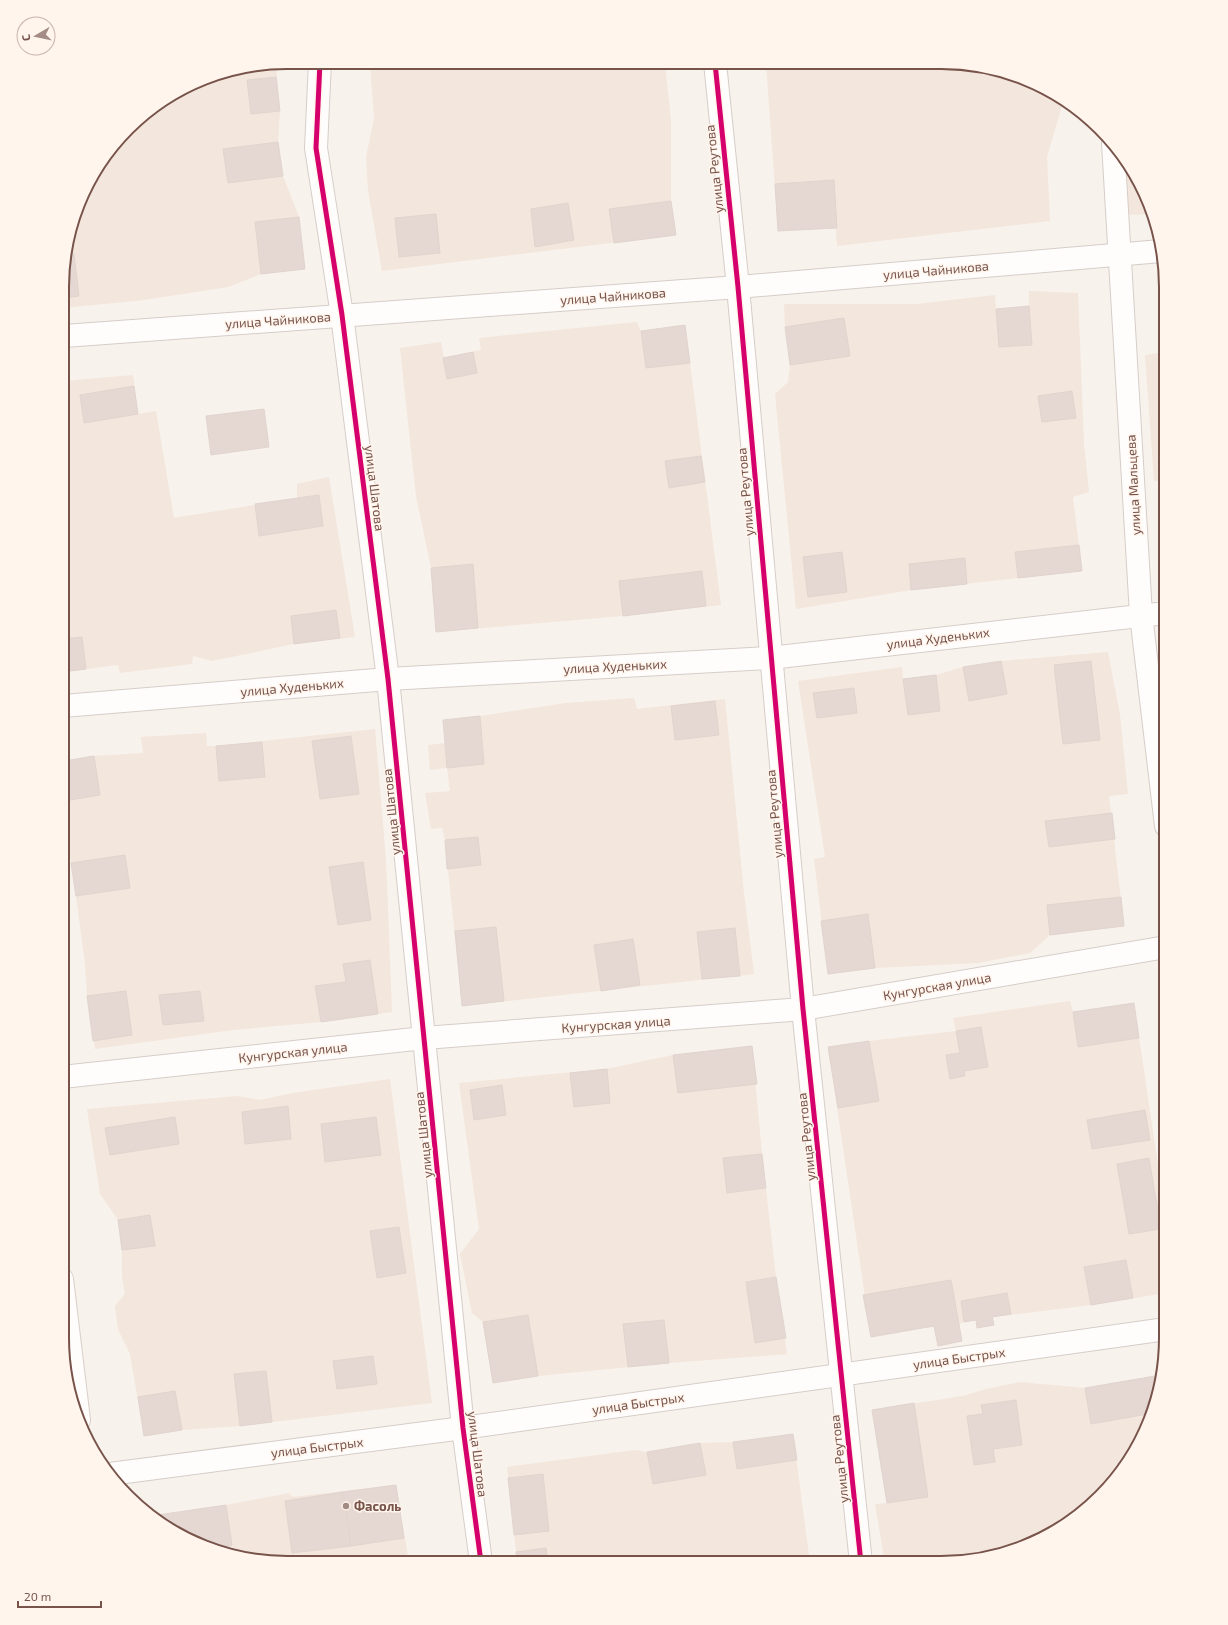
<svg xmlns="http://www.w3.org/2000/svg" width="1228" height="1625" font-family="'Exo 2',sans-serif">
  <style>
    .residential { fill: #f3e6dc }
    .building { fill: #e5d8d3; stroke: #e1d4ce }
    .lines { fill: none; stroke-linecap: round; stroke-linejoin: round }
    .minor-casing { stroke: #d6cdc8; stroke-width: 24 }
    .tertiary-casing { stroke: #d6cdc8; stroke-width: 24 }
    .secondary-casing { stroke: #d9cec9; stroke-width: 24 }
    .minor { stroke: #fefdfc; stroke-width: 22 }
    .tertiary { stroke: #fefdfc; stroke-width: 22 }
    .secondary { stroke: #fefdfc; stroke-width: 22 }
    .cycleway-casing { stroke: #fff5ed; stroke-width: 8 }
    .cycleway { stroke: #d6006c; stroke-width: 5 }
    .poi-dot { fill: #a48b83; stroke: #fff5ed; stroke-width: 1.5 }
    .labels { text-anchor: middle; stroke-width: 3; stroke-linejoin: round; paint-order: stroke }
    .street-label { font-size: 13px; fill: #77534a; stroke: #fff5ed }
    .poi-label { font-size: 13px; font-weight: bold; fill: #77534a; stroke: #fff5ed; text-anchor: start }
    .rim { fill: none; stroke: #77534a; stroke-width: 2 }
  </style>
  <rect width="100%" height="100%" fill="#f8f2ec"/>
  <g class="residential">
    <polygon points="370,62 665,63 671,121 671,201 676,235 382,271 368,190 366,157 374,119"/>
    <polygon points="766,63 971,64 1027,79 1064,99 1047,157 1050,221 837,246 836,228 778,231"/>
    <polygon points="276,64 280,111 278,142 283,176 299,217 305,269 261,274 228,287 144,300 64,308 64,257 92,175 139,118 214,74"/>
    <polygon points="1125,161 1143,187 1153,214 1127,215"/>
    <polygon points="1029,291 1078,293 1084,444 1089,492 1073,497 1082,571 911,590 796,609 775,394 788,382 790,365 785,327 784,304 916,304 995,295 996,309 1029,306"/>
    <polygon points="1162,298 1166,298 1166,480 1154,481 1145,355 1166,352"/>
    <polygon points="637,322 641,331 690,363 721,605 623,616 436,632 431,568 416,496 400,348 441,342 444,358 481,350 479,338"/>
    <polygon points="133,375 138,414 156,411 174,518 297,498 297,484 329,477 355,637 294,644 212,661 193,656 192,664 120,673 118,665 63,672 64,381"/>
    <polygon points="1108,652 1120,715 1128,794 1109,796 1124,926 1050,935 1030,953 978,963 875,968 828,974 814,859 825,857 798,681 902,667 903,679 936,675 963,667 1001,661"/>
    <polygon points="634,698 637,709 725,699 744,893 754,974 462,1006 445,840 442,828 431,829 425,793 450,791 447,768 430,770 428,745 445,743 443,720 480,716 566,703"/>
    <polygon points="375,729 386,860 392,1012 321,1022 233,1030 95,1049 87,996 85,964 76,896 63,809 63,761 94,756 143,753 141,737 206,733 207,746 216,746"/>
    <polygon points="1070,1001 1073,1012 1134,1003 1166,1219 1166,1293 1091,1305 993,1317 994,1325 977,1328 976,1320 964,1322 959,1324 962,1341 938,1346 934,1326 871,1337 828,1047 869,1041 956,1031 953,1018"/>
    <polygon points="752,1046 762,1154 776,1277 787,1354 669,1363 538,1376 493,1383 483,1322 472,1313 460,1254 479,1229 459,1083 606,1069 673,1055"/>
    <polygon points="390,1079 432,1403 240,1426 182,1430 144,1436 130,1354 118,1329 115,1306 125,1294 122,1277 122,1250 118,1220 100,1194 87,1109 237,1096 260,1100 293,1093"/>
    <polygon points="1161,1375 1154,1411 1128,1463 1090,1507 1041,1540 999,1555 941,1563 885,1563 875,1504 887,1503 872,1410 963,1396 986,1389 1020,1382 1085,1388"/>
    <polygon points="793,1434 810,1563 517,1562 507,1467 635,1450 647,1452 700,1443 733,1442"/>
    <polygon points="396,1485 409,1562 258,1561 214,1551 162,1525 151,1516 226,1505 289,1493 292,1497"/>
  </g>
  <g class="building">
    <polygon points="276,77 280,111 251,114 247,80"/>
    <polygon points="278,142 283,176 228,183 223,149"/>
    <polygon points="834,180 837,228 778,231 775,184"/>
    <polygon points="671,201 676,235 614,243 609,209"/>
    <polygon points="568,203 574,240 535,247 531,209"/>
    <polygon points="436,214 440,253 399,257 395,218"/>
    <polygon points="299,217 305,269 261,274 255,222"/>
    <polygon points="65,254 74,254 79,296 64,298"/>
    <polygon points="1162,298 1166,298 1166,330 1165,330"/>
    <polygon points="1029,306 1032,345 999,347 996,309"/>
    <polygon points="844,318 850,356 790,365 785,327"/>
    <polygon points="685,325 690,363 646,368 641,331"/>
    <polygon points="473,352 477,373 447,379 443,358"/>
    <polygon points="134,386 138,414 84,423 80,395"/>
    <polygon points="1072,391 1076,418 1042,422 1038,396"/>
    <polygon points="264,409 269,447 211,455 206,416"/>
    <polygon points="701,456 705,482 669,488 665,461"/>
    <polygon points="319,495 323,526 259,536 255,504"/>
    <polygon points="1079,545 1082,571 1018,578 1015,552"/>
    <polygon points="842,552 847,592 808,597 803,557"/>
    <polygon points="965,558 967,584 911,590 909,564"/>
    <polygon points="473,564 478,628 436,632 431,568"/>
    <polygon points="702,571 706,606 623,616 619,581"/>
    <polygon points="336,610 340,638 294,644 291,616"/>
    <polygon points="82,637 86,669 63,672 63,639"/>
    <polygon points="1001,661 1007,694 969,701 963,667"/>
    <polygon points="1091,661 1100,740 1063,744 1054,665"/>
    <polygon points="936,675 940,711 908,715 903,679"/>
    <polygon points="854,688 857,713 817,718 813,693"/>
    <polygon points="715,701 719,735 675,740 671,706"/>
    <polygon points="480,716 484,764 447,768 443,720"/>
    <polygon points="351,736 359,794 320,799 312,741"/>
    <polygon points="262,742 265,777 219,781 216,746"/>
    <polygon points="94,756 100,795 70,800 64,761"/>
    <polygon points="1112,813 1115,839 1049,847 1045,821"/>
    <polygon points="478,837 481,865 447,869 445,840"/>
    <polygon points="125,855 130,888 76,896 71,863"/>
    <polygon points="363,862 371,920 338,925 329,867"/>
    <polygon points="1121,897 1124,926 1050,935 1047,905"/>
    <polygon points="868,914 875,968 828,974 821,921"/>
    <polygon points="496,927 504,1001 462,1006 455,931"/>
    <polygon points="735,928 740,976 702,979 697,932"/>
    <polygon points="633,939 640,985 601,991 594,945"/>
    <polygon points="370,960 378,1014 321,1022 315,986 346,982 343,964"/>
    <polygon points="126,991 132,1035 93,1041 87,996"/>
    <polygon points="200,991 204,1021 163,1025 159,995"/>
    <polygon points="1134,1003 1139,1038 1078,1047 1073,1012"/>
    <polygon points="981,1027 988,1067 964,1071 965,1076 950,1079 946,1055 960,1053 956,1031"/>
    <polygon points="869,1041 879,1101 838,1108 828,1047"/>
    <polygon points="752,1046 757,1084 678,1093 673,1055"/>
    <polygon points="607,1069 610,1103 574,1107 570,1073"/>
    <polygon points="502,1085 506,1115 474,1120 470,1090"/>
    <polygon points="288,1106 291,1139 245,1144 242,1112"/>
    <polygon points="1145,1110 1150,1140 1092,1149 1087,1120"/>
    <polygon points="175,1117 179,1144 110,1155 105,1128"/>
    <polygon points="376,1117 381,1155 325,1162 321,1124"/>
    <polygon points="762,1154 766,1188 727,1193 723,1158"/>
    <polygon points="1149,1158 1161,1229 1129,1234 1117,1164"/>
    <polygon points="150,1215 155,1246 122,1250 118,1220"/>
    <polygon points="399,1227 406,1273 377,1278 370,1231"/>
    <polygon points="1126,1260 1133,1298 1091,1305 1084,1267"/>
    <polygon points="776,1277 786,1338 755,1343 746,1282"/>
    <polygon points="951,1280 962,1341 938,1346 934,1326 871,1337 863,1295"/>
    <polygon points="1007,1293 1011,1314 992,1317 994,1325 977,1328 976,1320 964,1322 961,1301"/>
    <polygon points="528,1315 538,1376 493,1383 483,1322"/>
    <polygon points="664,1320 669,1363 628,1367 623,1324"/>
    <polygon points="373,1356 377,1384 337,1389 333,1361"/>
    <polygon points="266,1371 272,1422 240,1426 234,1374"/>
    <polygon points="1161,1375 1153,1413 1091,1424 1085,1388"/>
    <polygon points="175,1391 182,1430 144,1436 138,1397"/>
    <polygon points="1016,1400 1022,1445 993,1449 995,1462 974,1465 967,1416 983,1414 981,1405"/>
    <polygon points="914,1403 928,1497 887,1503 872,1410"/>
    <polygon points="793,1434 797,1460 737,1469 733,1442"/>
    <polygon points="700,1443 706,1475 653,1484 647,1452"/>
    <polygon points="1129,1462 1128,1463 1120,1473 1118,1463"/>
    <polygon points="543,1474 549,1531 514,1535 508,1478"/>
    <polygon points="396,1485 404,1538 351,1546 343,1492"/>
    <polygon points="343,1492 351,1546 292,1553 285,1501"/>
    <polygon points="226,1505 232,1545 210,1549 162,1525 151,1516"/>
    <polygon points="546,1548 548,1562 517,1562 516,1552"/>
  </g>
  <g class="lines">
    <g class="minor-casing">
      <g id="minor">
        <polyline points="320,62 316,148 342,315 388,679 463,1428 481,1562"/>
        <polyline points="715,63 738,287 803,1009 861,1563"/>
        <polyline points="1113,143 1141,615 1166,826"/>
        <polyline points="64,336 738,287 1161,251"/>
        <polyline points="63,706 388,679 770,658 1166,613"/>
        <polyline points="62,1077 424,1038 803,1009 1166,947"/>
      </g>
    </g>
    <g class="tertiary-casing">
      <polyline id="tertiary" points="110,1474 463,1428 1166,1329"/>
    </g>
    <g class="secondary-casing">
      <polyline id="secondary" points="62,1279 79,1420"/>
    </g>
    <use href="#minor" class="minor"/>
    <use href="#tertiary" class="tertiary"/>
    <use href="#secondary" class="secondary"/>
    <g class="cycleway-casing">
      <g id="cycleway">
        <polyline points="320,62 316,148 342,315 388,679 463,1428 481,1562"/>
        <polyline points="715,63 738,287 803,1009 861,1563"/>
      </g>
    </g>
    <use href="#cycleway" class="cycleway"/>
  </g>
  <circle class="poi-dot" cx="346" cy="1506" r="4"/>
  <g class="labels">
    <g class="street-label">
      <text transform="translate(714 169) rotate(-96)" y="5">улица Реутова</text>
      <text transform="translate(936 270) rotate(-5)" y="5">улица Чайникова</text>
      <text transform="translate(613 296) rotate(-4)" y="5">улица Чайникова</text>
      <text transform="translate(278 320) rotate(-4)" y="5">улица Чайникова</text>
      <text transform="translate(1133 485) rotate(-93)" y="5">улица Мальцева</text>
      <text transform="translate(375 488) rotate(83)" y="5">улица Шатова</text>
      <text transform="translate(745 492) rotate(-95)" y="5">улица Реутова</text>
      <text transform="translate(938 638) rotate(-7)" y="5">улица Худеньких</text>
      <text transform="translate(615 666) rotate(-3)" y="5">улица Худеньких</text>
      <text transform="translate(292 687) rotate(-5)" y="5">улица Худеньких</text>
      <text transform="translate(391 812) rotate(-96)" y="5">улица Шатова</text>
      <text transform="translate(774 814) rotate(-95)" y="5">улица Реутова</text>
      <text transform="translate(937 986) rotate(-10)" y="5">Кунгурская улица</text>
      <text transform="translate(616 1024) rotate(-4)" y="5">Кунгурская улица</text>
      <text transform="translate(293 1052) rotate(-6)" y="5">Кунгурская улица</text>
      <text transform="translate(423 1135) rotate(-96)" y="5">улица Шатова</text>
      <text transform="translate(806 1137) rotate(-96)" y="5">улица Реутова</text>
      <text transform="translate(959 1358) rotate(-8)" y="5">улица Быстрых</text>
      <text transform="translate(638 1403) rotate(-8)" y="5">улица Быстрых</text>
      <text transform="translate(317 1447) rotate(-7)" y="5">улица Быстрых</text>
      <text transform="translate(478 1454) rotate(83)" y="5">улица Шатова</text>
      <text transform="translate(839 1459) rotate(-96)" y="5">улица Реутова</text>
    </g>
    <g class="poi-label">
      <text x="354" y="1511">Фасоль</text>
    </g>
  </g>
  <path d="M0 0H1228V1625H0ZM287 69H941A218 218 0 0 1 1159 287V1338A218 218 0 0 1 941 1556H287A218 218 0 0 1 69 1338V287A218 218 0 0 1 287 69Z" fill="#fff5ed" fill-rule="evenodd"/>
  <path class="rim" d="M287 69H941A218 218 0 0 1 1159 287V1338A218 218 0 0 1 941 1556H287A218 218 0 0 1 69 1338V287A218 218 0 0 1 287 69Z"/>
  <g transform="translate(36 36) rotate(261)"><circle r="19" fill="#fff5ed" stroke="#c9b4ac"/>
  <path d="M0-3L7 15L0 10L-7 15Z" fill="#a48b83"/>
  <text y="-6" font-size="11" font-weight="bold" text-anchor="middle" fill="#77534a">С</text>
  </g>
  <path d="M18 1601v6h83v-6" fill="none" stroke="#77534a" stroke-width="2"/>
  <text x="24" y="1601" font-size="12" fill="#77534a" stroke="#fff5ed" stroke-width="3" paint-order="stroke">20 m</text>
</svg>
